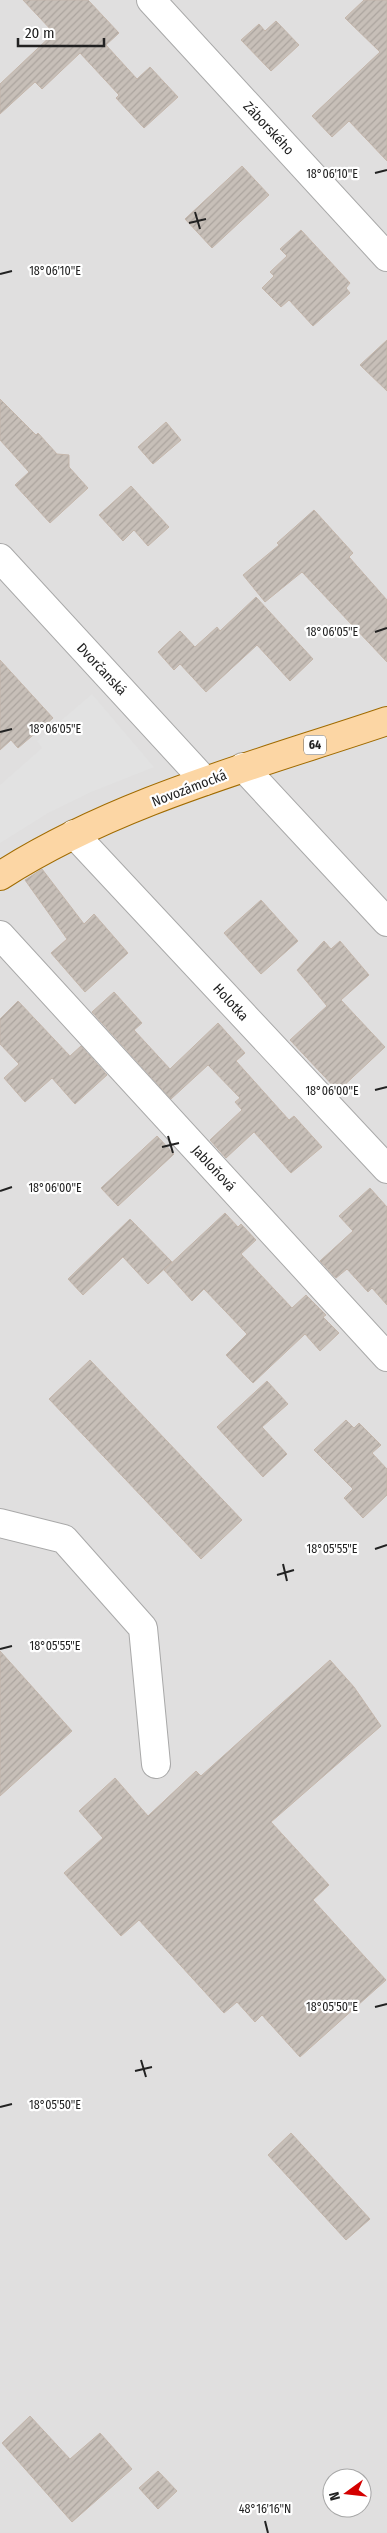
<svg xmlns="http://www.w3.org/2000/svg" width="387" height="2533" font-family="'Fira Sans Condensed',sans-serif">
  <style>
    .residential { fill: #e0dfdf; fill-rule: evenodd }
    .parking { fill: #e2e2e2 }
    .building { fill: url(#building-hatch); stroke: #c4b6ab }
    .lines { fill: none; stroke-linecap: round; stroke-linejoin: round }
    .minor-casing { stroke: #a9a9a9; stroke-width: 30 }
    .major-casing { stroke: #a06b00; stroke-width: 30 }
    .minor { stroke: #fff; stroke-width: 28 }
    .major { stroke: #fcd6a4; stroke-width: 28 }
    .ticks { fill: none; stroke: #222; stroke-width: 2 }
    .labels { text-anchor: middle; stroke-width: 4.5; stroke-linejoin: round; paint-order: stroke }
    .shield { fill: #fff; stroke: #646464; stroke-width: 1 }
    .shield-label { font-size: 12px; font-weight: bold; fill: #222 }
    .street-label { font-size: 14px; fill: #222; stroke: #fff }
    .ticks-label { font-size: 12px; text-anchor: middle; fill: #222; stroke: #fff; stroke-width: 4.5; stroke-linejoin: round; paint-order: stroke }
  </style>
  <defs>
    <pattern id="building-hatch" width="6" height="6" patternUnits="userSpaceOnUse" patternTransform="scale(1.25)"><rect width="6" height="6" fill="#c7bfb8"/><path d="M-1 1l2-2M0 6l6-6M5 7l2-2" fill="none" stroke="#aba49e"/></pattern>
  </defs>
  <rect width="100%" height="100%" fill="#f2efe9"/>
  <path class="residential" d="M0,0H387V2533H0ZM332,2478H362V2508H332Z"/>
  <polygon class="parking" points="92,694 154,767 91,792 48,813 0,843 0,785 42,748 37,741"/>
  <g class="building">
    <polygon points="23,0 88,0 119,33 106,45 137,79 150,67 178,97 144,128 116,98 119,95 80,53 42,89 35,82 0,114 0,84 54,33"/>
    <polygon points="364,0 387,0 387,161 349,121 332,137 312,116 380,52 345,18"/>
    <polygon points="276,21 299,45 271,71 241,40 259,24 265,31"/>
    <polygon points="242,166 269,195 212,248 185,219"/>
    <polygon points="301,230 350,283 346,288 350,293 313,326 289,300 281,307 262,288 274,276 270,272 287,256 280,249"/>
    <polygon points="387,340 387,391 360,365"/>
    <polygon points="0,399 36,435 38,433 57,454 69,455 69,467 88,488 50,523 15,485 29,472 0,440"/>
    <polygon points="166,422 181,440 153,464 138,447"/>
    <polygon points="131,486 169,527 148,546 134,530 123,541 99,515"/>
    <polygon points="314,510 353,553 349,557 387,600 387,662 302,572 265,602 243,575 279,545 277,543"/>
    <polygon points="256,597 313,659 290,681 257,645 206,692 180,664 174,670 158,652 180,631 195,647 217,627 220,631"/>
    <polygon points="0,660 53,718 18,748 11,740 0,750"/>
    <polygon points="42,869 84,924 94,914 128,953 85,992 51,953 67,939 25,880"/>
    <polygon points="261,900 298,941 261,974 224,933"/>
    <polygon points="324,941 331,949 340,941 369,975 341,1000 385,1047 338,1091 290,1040 327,1006 297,970"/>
    <polygon points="114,992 142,1023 134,1030 170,1069 218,1023 245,1053 236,1061 289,1120 294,1116 322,1147 291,1173 254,1132 226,1158 210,1140 242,1110 235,1102 240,1098 208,1065 171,1099 92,1012"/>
    <polygon points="18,1001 70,1056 81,1046 107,1075 75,1104 52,1078 25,1102 4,1078 19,1064 0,1044 0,1019"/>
    <polygon points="157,1136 174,1154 118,1206 101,1188"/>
    <polygon points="370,1188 387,1207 387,1305 372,1288 368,1292 347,1269 336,1278 320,1261 353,1231 339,1216"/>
    <polygon points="225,1213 238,1227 241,1224 256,1240 241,1254 292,1308 306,1295 326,1315 323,1317 339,1333 320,1351 305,1334 253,1383 226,1355 247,1334 204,1289 192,1301 164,1270"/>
    <polygon points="130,1219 172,1262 148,1284 123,1257 83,1295 68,1279"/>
    <polygon points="90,1360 242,1520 201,1559 49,1399"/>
    <polygon points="267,1381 288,1404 262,1427 287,1454 263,1477 217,1427"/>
    <polygon points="346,1420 354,1428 359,1423 381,1445 372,1453 387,1469 387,1495 363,1518 344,1498 353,1489 314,1450"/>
    <polygon points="0,1651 72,1731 0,1796"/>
    <polygon points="330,1660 354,1687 381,1726 271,1822 329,1885 313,1900 386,1980 300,2057 262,2015 255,2022 237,2002 224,2013 139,1920 121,1936 64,1873 103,1838 79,1811 115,1778 148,1816 196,1771 201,1776"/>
    <polygon points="291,2133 370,2219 346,2240 268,2155"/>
    <polygon points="30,2416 70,2459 100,2433 132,2469 72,2522 2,2443"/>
    <polygon points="158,2471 177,2491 158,2509 139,2488"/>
  </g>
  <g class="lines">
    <g class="minor-casing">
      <g id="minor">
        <polyline points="151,0 387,257"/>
        <polyline points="0,558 205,781"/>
        <polyline points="243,767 387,922"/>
        <polyline points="74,834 387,1169"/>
        <polyline points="0,935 387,1357"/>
        <polyline points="0,1523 64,1539 143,1628 156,1764"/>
      </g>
    </g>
    <g class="major-casing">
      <path id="major" d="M0,876C117,801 257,765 387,721"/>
    </g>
    <use href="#minor" class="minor"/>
    <use href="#major" class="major"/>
  </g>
  <path class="ticks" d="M375,173L387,170M195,212L200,229M189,223L206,219M0,274L12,271M375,632L387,628M0,732L12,729M375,1090L387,1087M168,1136L173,1153M162,1147L179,1143M0,1191L12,1187M375,1549L387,1545M283,1564L287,1581M277,1575L294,1570M0,1649L12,1646M375,2007L387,2004M141,2060L146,2077M135,2071L152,2067M0,2107L12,2104M265,2521L268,2533"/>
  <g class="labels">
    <rect class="shield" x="304" y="735.5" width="22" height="19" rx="4"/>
    <g class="shield-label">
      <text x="315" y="749">64</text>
    </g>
    <g class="street-label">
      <text transform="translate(269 128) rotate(47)" y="5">Záborského</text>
      <text transform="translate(102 669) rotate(47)" y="5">Dvorčanská</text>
      <text transform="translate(189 788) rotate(-21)" y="5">Novozámocká</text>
      <text transform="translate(231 1002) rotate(47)" y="5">Holotka</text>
      <text transform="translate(214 1168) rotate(47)" y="5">Jabloňová</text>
    </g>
  </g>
  <g class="ticks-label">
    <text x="332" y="178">18°06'10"E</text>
    <text x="55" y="275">18°06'10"E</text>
    <text x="332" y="636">18°06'05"E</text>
    <text x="55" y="733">18°06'05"E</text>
    <text x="332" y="1095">18°06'00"E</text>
    <text x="55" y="1192">18°06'00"E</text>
    <text x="332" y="1553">18°05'55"E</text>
    <text x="55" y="1650">18°05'55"E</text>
    <text x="332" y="2011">18°05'50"E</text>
    <text x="55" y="2109">18°05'50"E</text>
    <text x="265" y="2513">48°16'16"N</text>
  </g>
  <g transform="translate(347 2493) rotate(255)"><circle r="24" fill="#ffffff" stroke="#a7a7a7"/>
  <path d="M0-4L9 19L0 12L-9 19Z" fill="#d40000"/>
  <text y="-8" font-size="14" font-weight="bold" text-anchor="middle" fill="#222222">N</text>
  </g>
  <path d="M18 38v8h86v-8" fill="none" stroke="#222222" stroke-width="2.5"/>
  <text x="25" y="38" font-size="15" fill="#222222" stroke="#ffffff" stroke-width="4" paint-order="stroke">20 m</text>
</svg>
